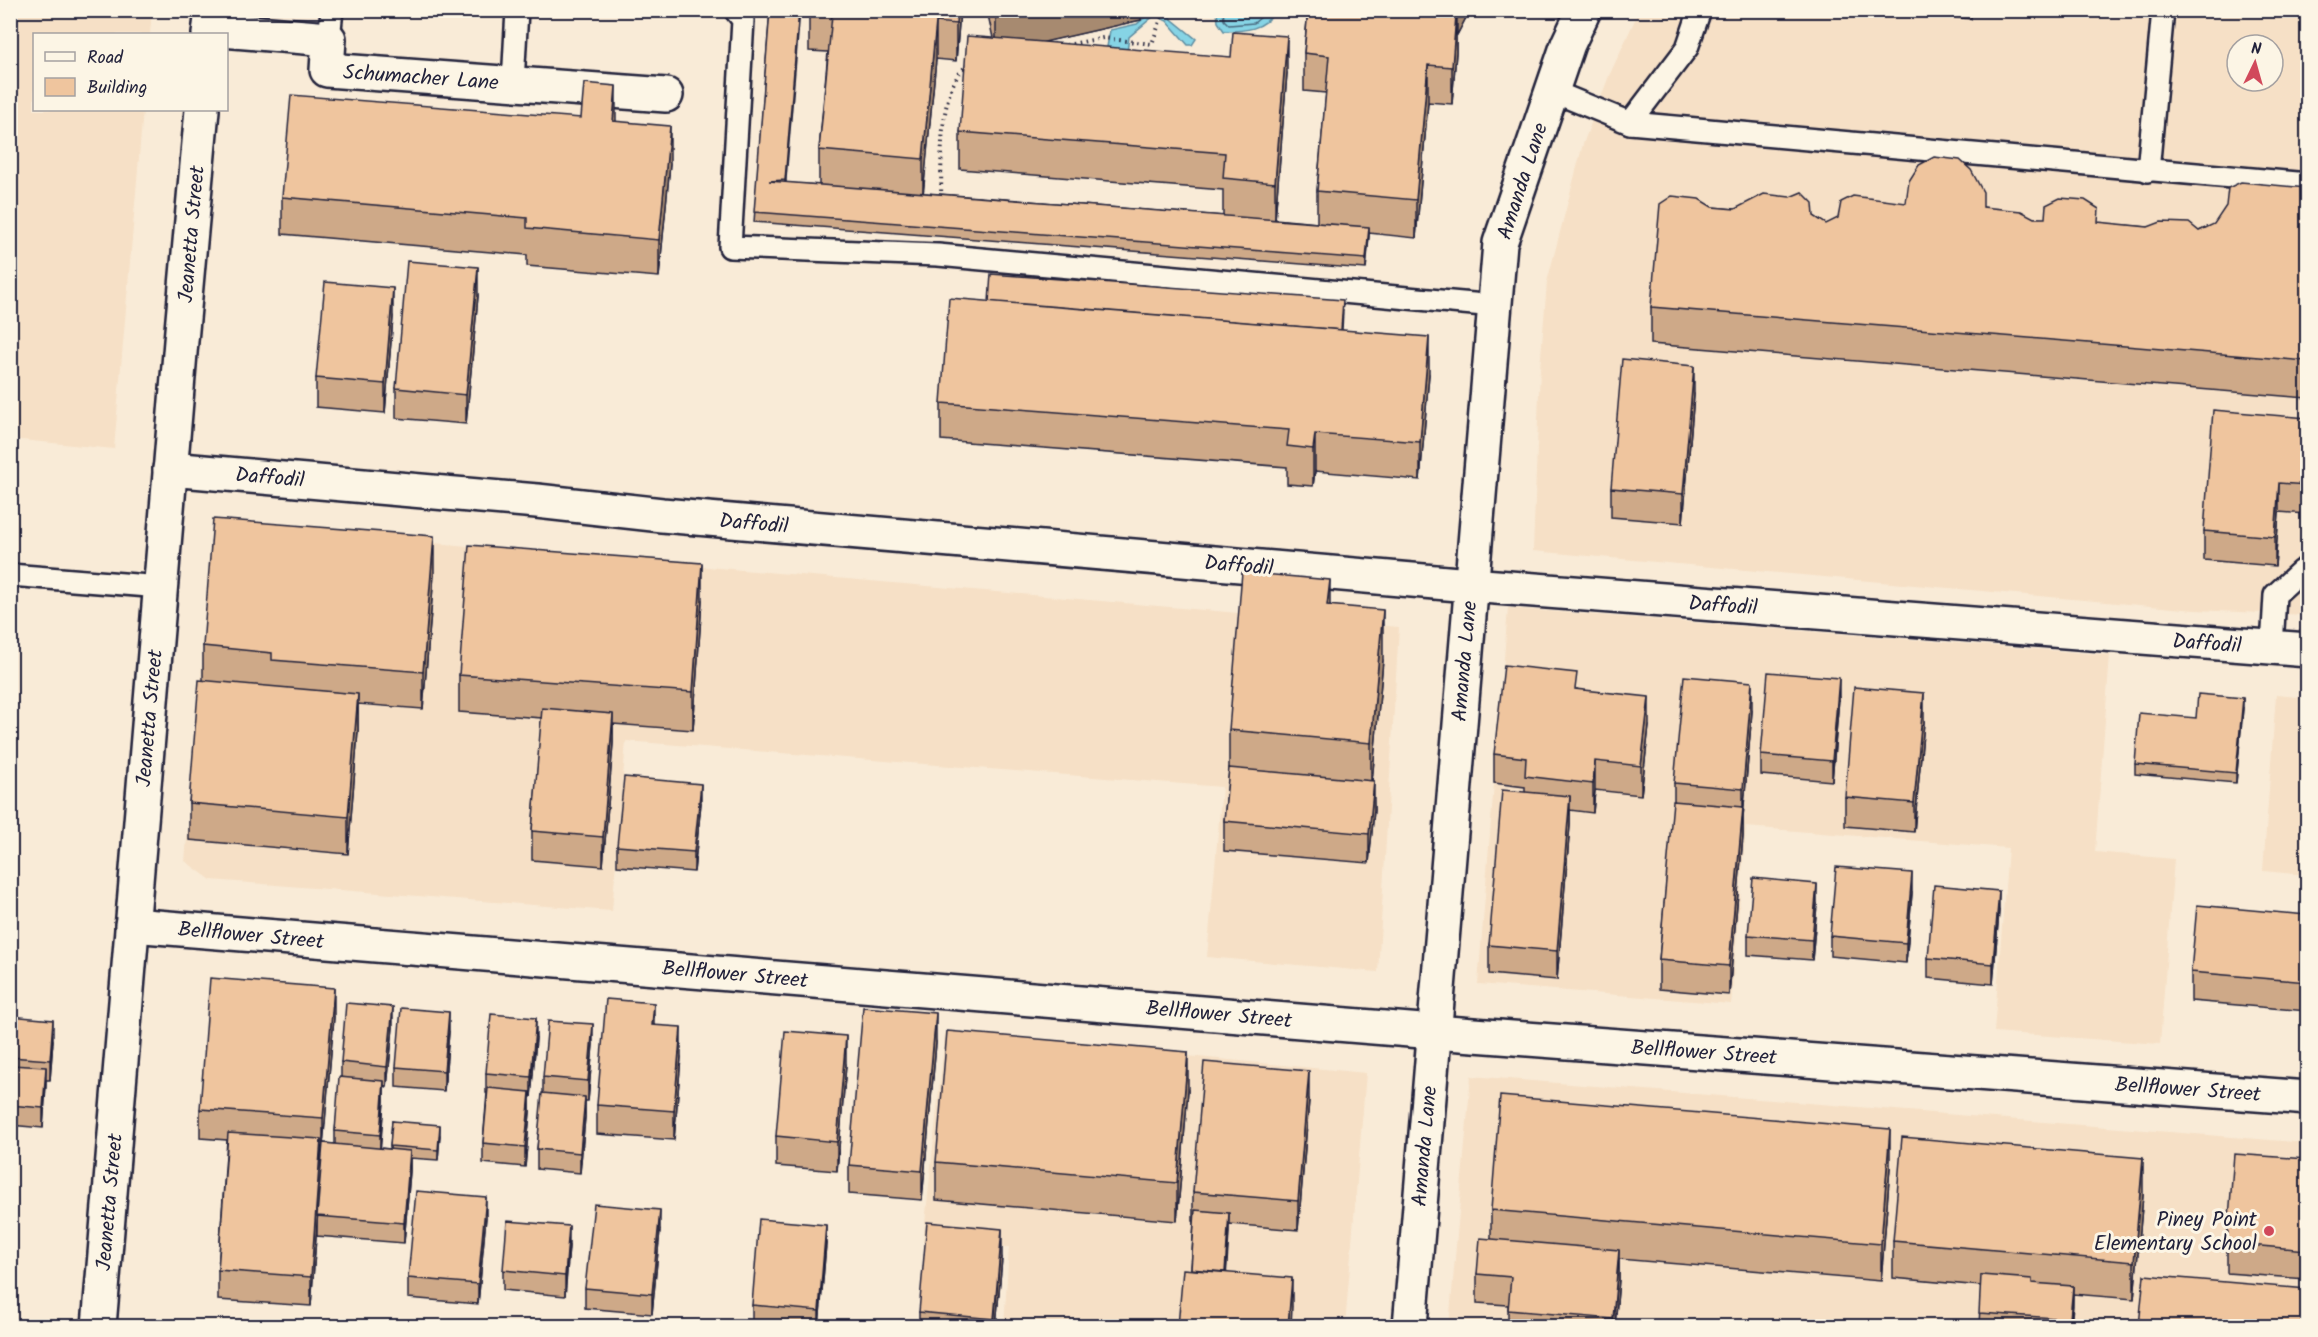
<svg xmlns="http://www.w3.org/2000/svg" width="2318" height="1337" font-family="Kalam,sans-serif">
  <style>
    .built { fill: #f6e0c6; fill-rule: evenodd }
    .water { fill: #86d4e5; stroke: #5e8da1; stroke-width: 1.5 }
    .lines { fill: none; stroke-linecap: round; stroke-linejoin: round }
    .shore { stroke: #4a697f; stroke-width: 1.5 }
    .lane-casing { stroke: #22223b; stroke-width: 26 }
    .street-casing { stroke: #22223b; stroke-width: 38 }
    .secondary-casing { stroke: #22223b; stroke-width: 38 }
    .path { stroke: #22223b; stroke-width: 4; stroke-dasharray: 1.5 4.5; stroke-linecap: butt }
    .lane { stroke: #fcf5e5; stroke-width: 21 }
    .street { stroke: #fcf5e5; stroke-width: 33 }
    .secondary { stroke: #fcf5e5; stroke-width: 33 }
    .wall { fill: #cea988; stroke: #22223b; stroke-width: 1.5 }
    .shaded-wall { fill: #a78a6f; stroke: #22223b; stroke-width: 1.5 }
    .building { fill: #efc59e; stroke: #22223b; stroke-width: 1.5 }
    .poi-dot { fill: #d1495b; stroke: #fcf5e5; stroke-width: 2 }
    .labels { text-anchor: middle; stroke-width: 6; stroke-linejoin: round; paint-order: stroke }
    .street-label { font-size: 21px; fill: #22223b; stroke: #fcf5e5 }
    .poi-label { font-size: 21px; fill: #22223b; stroke: #fcf5e5; text-anchor: end }
  </style>
  <rect width="100%" height="100%" fill="#f9ebd7"/>
  <filter id="ink" filterUnits="userSpaceOnUse"><feTurbulence type="fractalNoise" baseFrequency=".0167" numOctaves="2"/><feDisplacementMap in="SourceGraphic" scale="12" xChannelSelector="R" yChannelSelector="G"/><feConvolveMatrix kernelMatrix="1 2 1 2 8 2 1 2 1" color-interpolation-filters="sRGB"/></filter>
  <g filter="url(#ink)">
    <g class="built">
      <polygon points="10,11 152,11 150,34 34,34 34,110 143,110 114,449 11,439"/>
      <path d="M1639,11H2307V615L2195,610L1533,551L1540,368L1547,282L1583,144L1609,76ZM2237,45H2273V81H2237Z"/>
      <polygon points="214,524 1399,627 1378,972 1207,957 1222,787 626,741 612,911 211,880 185,861"/>
      <polygon points="1508,608 2110,655 2095,852 2174,859 2160,1044 1994,1032 2008,848 1746,827 1731,1004 1478,984"/>
      <polygon points="2276,695 2307,698 2307,875 2263,871"/>
      <polygon points="945,1033 1366,1073 1345,1326 1004,1326 1009,1247 923,1242"/>
      <polygon points="1471,1076 2307,1143 2307,1326 1449,1326"/>
    </g>
    <g class="water">
      <polygon points="1152,11 1163,12 1196,39 1192,45 1188,45 1167,21 1155,15 1129,37 1127,52 1107,47 1110,30 1137,24"/>
      <path d="M1217,11V10L1276,11C1263,30 1246,31 1224,31L1218,22Z"/>
    </g>
    <g class="lines">
      <polyline class="shore" points="1223,10 1224,20 1229,25 1254,23 1269,10"/>
      <g class="lane-casing">
        <g id="lane">
          <polyline points="735,10 743,20 730,247 938,255 1495,306"/>
          <polyline points="329,39 332,10"/>
          <polyline points="513,83 517,10"/>
          <polyline points="1552,91 1630,123 2308,184"/>
          <polyline points="1630,123 1687,48 1700,10"/>
          <polyline points="2148,171 2163,10"/>
          <polyline points="10,575 161,587"/>
          <polyline points="2272,647 2275,595 2301,571 2308,572"/>
        </g>
      </g>
      <g class="street-casing">
        <g id="street">
          <polyline points="210,29 329,39 327,70 666,95"/>
          <polyline points="170,469 537,501 662,515 1470,585 2308,650"/>
          <polyline points="132,925 1434,1032 2308,1098"/>
          <polyline points="1410,1326 1500,243 1568,44 1584,10"/>
        </g>
      </g>
      <g class="secondary-casing">
        <g id="secondary">
          <polyline points="209,34 212,10"/>
          <polyline points="99,1326 181,341 202,110"/>
        </g>
      </g>
      <g class="path">
        <polyline points="1066,45 1103,38 1152,44 1164,10"/>
        <path d="M941,197C942,162 937,87 968,65"/>
      </g>
      <use href="#lane" class="lane"/>
      <use href="#street" class="street"/>
      <use href="#secondary" class="secondary"/>
    </g>
    <g class="wall">
      <polygon points="651,10 669,10 669,12"/>
      <polygon points="770,10 786,183 819,185 819,150 828,52 809,51 809,10 960,10 956,61 936,59 923,193 1223,216 1223,190 960,169 960,132 993,38 987,10 1141,10 1141,20 1043,42 1287,73 1275,219 1317,223 1317,191 1326,93 1304,91 1304,53 1308,10 1470,10 1457,35 1456,34 1456,52 1452,104 1428,102 1416,238 1369,233 1366,269 754,222"/>
      <polygon points="1188,10 1197,10 1196,14"/>
      <polygon points="1874,10 1972,10 1971,19"/>
      <polygon points="616,122 670,164 659,277 527,266 527,255 282,234 282,197"/>
      <polygon points="2307,188 2307,398 1651,344 1651,307 1712,207 1814,216 1826,224 1906,203 1983,207 2034,218 2199,231"/>
      <polygon points="478,296 466,424 396,418 396,388"/>
      <polygon points="1343,310 1342,330 1429,374 1420,480 1315,471 1313,486 1287,484 1287,467 941,440 941,403"/>
      <polygon points="393,317 385,413 316,407 316,378"/>
      <polygon points="1694,395 1683,523 1611,517 1611,488"/>
      <polygon points="2307,418 2307,514 2279,512 2275,566 2204,560 2204,531"/>
      <polygon points="434,574 423,709 358,704 358,731 348,854 189,840 189,803 203,680 203,646"/>
      <polygon points="702,600 693,730 613,724 613,743 603,866 532,860 532,831 542,718 459,712 459,675"/>
      <polygon points="1330,605 1383,660 1372,781 1374,810 1369,863 1224,851 1224,821 1229,770 1229,730"/>
      <polygon points="1577,689 1649,726 1641,795 1595,790 1593,813 1570,810 1570,825 1557,980 1489,974 1489,945 1525,792 1525,787 1494,783 1494,754"/>
      <polygon points="1839,698 1832,781 1761,775 1761,755"/>
      <polygon points="2243,708 2236,783 2135,774 2135,764"/>
      <polygon points="1752,711 1743,817 1743,836 1729,995 1659,989 1659,960 1674,801 1674,783"/>
      <polygon points="1924,722 1914,832 1845,826 1845,797"/>
      <polygon points="701,803 694,872 617,866 617,846"/>
      <polygon points="1912,893 1906,963 1830,956 1830,936"/>
      <polygon points="1817,904 1812,960 1748,955 1748,935"/>
      <polygon points="1999,911 1993,984 1928,978 1928,958"/>
      <polygon points="2307,915 2307,1011 2191,1001 2191,972"/>
      <polygon points="10,1016 53,1040 50,1080 46,1080 43,1128 10,1125"/>
      <polygon points="334,1017 323,1143 335,1144 335,1131 341,1077 341,1062 393,1027 387,1087 384,1086 384,1101 380,1148 390,1149 392,1121 440,1135 438,1160 410,1158 410,1171 404,1243 317,1236 317,1216 323,1147 321,1147 321,1168 311,1306 218,1300 218,1270 227,1140 200,1138 200,1109"/>
      <polygon points="654,1025 681,1057 674,1140 597,1134 597,1105"/>
      <polygon points="449,1032 444,1091 396,1087 396,1067"/>
      <polygon points="536,1038 531,1097 530,1097 530,1112 525,1167 483,1163 483,1143 487,1093 486,1093 486,1073"/>
      <polygon points="936,1043 922,1200 849,1194 849,1165"/>
      <polygon points="593,1044 588,1101 585,1101 585,1117 580,1173 537,1169 537,1149 543,1093 543,1077"/>
      <polygon points="846,1065 837,1171 776,1166 776,1136"/>
      <polygon points="1188,1090 1177,1221 936,1200 936,1162"/>
      <polygon points="1309,1100 1298,1230 1229,1224 1226,1272 1292,1307 1191,1269 1194,1221 1193,1221 1193,1192"/>
      <polygon points="2307,1159 2307,1279 2227,1273 2227,1243"/>
      <polygon points="1890,1167 1881,1281 1619,1259 1619,1279 1615,1326 1508,1326 1508,1305 1477,1303 1477,1274 1491,1238 1491,1210"/>
      <polygon points="2143,1195 2134,1299 2073,1294 2071,1326 1979,1326 1981,1286 1893,1278 1893,1241"/>
      <polygon points="486,1217 478,1304 408,1298 408,1278"/>
      <polygon points="660,1230 652,1314 585,1308 585,1288"/>
      <polygon points="826,1244 819,1326 769,1326 752,1325 752,1305"/>
      <polygon points="569,1246 565,1296 503,1290 503,1270"/>
      <polygon points="1002,1258 996,1326 919,1326 919,1312"/>
    </g>
    <g class="shaded-wall">
      <polygon points="799,10 800,10 785,191 785,180"/>
      <polygon points="957,10 960,10 956,61 956,24"/>
      <polygon points="1017,10 1141,10 1141,20 996,53 996,15"/>
      <polygon points="1457,10 1470,10 1457,35"/>
      <polygon points="1456,15 1456,52 1452,104 1452,67"/>
      <polygon points="936,22 936,59 923,196 923,159"/>
      <polygon points="1287,36 1287,73 1275,220 1275,183"/>
      <polygon points="1428,65 1428,102 1416,238 1416,200"/>
      <polygon points="616,86 616,123 613,121"/>
      <polygon points="670,126 670,164 659,277 659,240"/>
      <polygon points="1369,227 1369,237 1366,269 1366,259"/>
      <polygon points="478,267 478,296 466,424 466,395"/>
      <polygon points="393,288 393,317 385,413 385,384"/>
      <polygon points="1429,337 1429,374 1420,480 1420,442"/>
      <polygon points="1694,366 1694,395 1683,523 1683,494"/>
      <polygon points="1315,434 1315,471 1313,486 1313,449"/>
      <polygon points="2279,483 2279,512 2275,566 2275,537"/>
      <polygon points="434,536 434,574 423,709 423,672"/>
      <polygon points="702,563 702,600 693,730 693,692"/>
      <polygon points="1330,580 1330,631 1327,605"/>
      <polygon points="1383,610 1383,660 1371,793 1371,743"/>
      <polygon points="1839,678 1839,698 1832,781 1832,761"/>
      <polygon points="1752,682 1752,711 1743,817 1743,836 1729,995 1729,966 1743,808 1743,789"/>
      <polygon points="1924,693 1924,722 1914,832 1914,803"/>
      <polygon points="358,694 358,731 348,854 348,817"/>
      <polygon points="1649,697 1649,726 1641,795 1641,766"/>
      <polygon points="2243,698 2243,708 2236,783 2236,773"/>
      <polygon points="613,714 613,743 603,866 603,837"/>
      <polygon points="1595,761 1595,790 1593,813 1593,784"/>
      <polygon points="1374,781 1374,810 1369,863 1369,834"/>
      <polygon points="701,784 701,803 694,872 694,852"/>
      <polygon points="1570,796 1570,825 1557,980 1557,951"/>
      <polygon points="1912,873 1912,893 1906,963 1906,943"/>
      <polygon points="1817,884 1817,904 1812,960 1812,940"/>
      <polygon points="1999,891 1999,911 1993,984 1993,964"/>
      <polygon points="334,988 334,1017 323,1147 323,1118"/>
      <polygon points="654,1003 654,1032 652,1025"/>
      <polygon points="393,1007 393,1027 387,1087 387,1067"/>
      <polygon points="449,1012 449,1032 444,1091 444,1071"/>
      <polygon points="936,1013 936,1043 922,1200 922,1171"/>
      <polygon points="536,1018 536,1038 531,1097 531,1077"/>
      <polygon points="53,1020 53,1040 50,1080 50,1060"/>
      <polygon points="593,1024 593,1044 588,1101 588,1081"/>
      <polygon points="681,1027 681,1057 674,1140 674,1111"/>
      <polygon points="846,1036 846,1065 837,1171 837,1142"/>
      <polygon points="1188,1052 1188,1090 1177,1221 1177,1183"/>
      <polygon points="46,1067 46,1087 43,1128 43,1108"/>
      <polygon points="1309,1071 1309,1100 1298,1230 1298,1201"/>
      <polygon points="384,1081 384,1101 380,1155 380,1135"/>
      <polygon points="530,1092 530,1112 525,1167 525,1147"/>
      <polygon points="585,1097 585,1117 580,1173 580,1153"/>
      <polygon points="440,1125 440,1135 438,1160 438,1150"/>
      <polygon points="1890,1129 1890,1167 1881,1281 1881,1244"/>
      <polygon points="321,1139 321,1168 311,1306 311,1277"/>
      <polygon points="410,1151 410,1171 404,1243 404,1223"/>
      <polygon points="2143,1158 2143,1195 2134,1299 2134,1262"/>
      <polygon points="486,1197 486,1217 478,1304 478,1284"/>
      <polygon points="660,1210 660,1230 652,1314 652,1294"/>
      <polygon points="1229,1213 1229,1233 1225,1293 1225,1273"/>
      <polygon points="826,1225 826,1244 819,1326 819,1311"/>
      <polygon points="569,1226 569,1246 565,1296 565,1276"/>
      <polygon points="1002,1229 1002,1258 996,1326 994,1326"/>
      <polygon points="1619,1250 1619,1279 1615,1326 1613,1326"/>
      <polygon points="1292,1278 1292,1307 1291,1326 1288,1326"/>
      <polygon points="2073,1286 2073,1306 2071,1326 2070,1326"/>
    </g>
    <g class="building">
      <polygon points="770,10 799,10 785,180 769,181 1369,227 1366,259 754,212"/>
      <polygon points="809,10 957,10 956,24 936,22 923,159 819,150 832,15 809,13"/>
      <polygon points="995,10 1017,10 996,15"/>
      <polygon points="1308,10 1409,10 1456,15 1452,67 1428,65 1416,200 1317,191 1329,56 1304,53"/>
      <polygon points="1233,32 1287,36 1275,183 1223,178 1225,153 960,132 967,36 1231,57"/>
      <polygon points="584,83 616,86 613,121 670,126 659,240 527,228 527,218 282,197 291,95 581,118"/>
      <polygon points="1934,157 1960,160 1971,170 1983,192 1983,207 2021,211 2034,218 2045,218 2046,205 2060,198 2085,200 2099,209 2098,222 2148,227 2161,222 2189,223 2199,231 2214,224 2226,206 2228,188 2241,182 2307,188 2307,361 1651,307 1660,204 1672,196 1699,199 1712,207 1735,209 1764,194 1790,197 1802,192 1813,203 1814,216 1826,224 1838,218 1841,202 1853,196 1906,203 1909,181 1919,165"/>
      <polygon points="407,261 478,267 466,395 396,388"/>
      <polygon points="991,274 1343,300 1341,330 989,302"/>
      <polygon points="325,282 393,288 385,384 316,378"/>
      <polygon points="949,298 1429,337 1420,442 1315,434 1313,449 1287,446 1289,430 941,403"/>
      <polygon points="1622,359 1694,366 1683,494 1611,488"/>
      <polygon points="2213,410 2307,418 2307,485 2279,483 2275,537 2204,531"/>
      <polygon points="213,519 434,536 423,672 272,660 272,653 203,646"/>
      <polygon points="469,545 702,563 693,692 459,675"/>
      <polygon points="1242,572 1330,580 1327,605 1383,610 1371,743 1229,730"/>
      <polygon points="1504,665 1577,673 1575,689 1649,697 1641,766 1595,761 1593,784 1525,776 1526,758 1494,754"/>
      <polygon points="1768,672 1839,678 1832,761 1761,755"/>
      <polygon points="1684,676 1752,682 1743,789 1674,783"/>
      <polygon points="199,680 358,694 348,817 189,803"/>
      <polygon points="1854,687 1924,693 1914,803 1845,797"/>
      <polygon points="2198,694 2243,698 2236,773 2135,764 2139,713 2196,718"/>
      <polygon points="542,708 613,714 603,837 532,831"/>
      <polygon points="1229,768 1374,781 1369,834 1224,821"/>
      <polygon points="624,777 701,784 694,852 617,846"/>
      <polygon points="1502,790 1570,796 1557,951 1489,945"/>
      <polygon points="1673,801 1743,807 1729,966 1659,960"/>
      <polygon points="1836,867 1912,873 1906,943 1830,936"/>
      <polygon points="1753,878 1817,884 1812,940 1748,935"/>
      <polygon points="1934,885 1999,891 1993,964 1928,958"/>
      <polygon points="2197,905 2307,915 2307,982 2191,972"/>
      <polygon points="210,978 334,988 323,1118 200,1109"/>
      <polygon points="606,999 654,1003 652,1025 681,1027 674,1111 597,1105"/>
      <polygon points="346,1003 393,1007 387,1067 341,1062"/>
      <polygon points="863,1007 936,1013 922,1171 849,1165"/>
      <polygon points="401,1008 449,1012 444,1071 396,1067"/>
      <polygon points="491,1014 536,1018 531,1077 486,1073"/>
      <polygon points="10,1016 53,1020 50,1060 10,1057"/>
      <polygon points="548,1021 593,1024 588,1081 543,1077"/>
      <polygon points="785,1031 846,1036 837,1142 776,1136"/>
      <polygon points="947,1031 1188,1052 1177,1183 936,1162"/>
      <polygon points="1204,1062 1309,1071 1298,1201 1193,1192"/>
      <polygon points="10,1065 46,1067 43,1108 10,1105"/>
      <polygon points="339,1077 384,1081 380,1135 335,1131"/>
      <polygon points="488,1088 530,1092 525,1147 483,1143"/>
      <polygon points="542,1093 585,1097 580,1153 537,1149"/>
      <polygon points="1500,1096 1890,1129 1881,1244 1491,1210"/>
      <polygon points="392,1121 440,1125 438,1150 390,1146"/>
      <polygon points="228,1133 321,1139 311,1277 218,1270"/>
      <polygon points="1902,1137 2143,1158 2134,1262 1893,1241"/>
      <polygon points="323,1143 410,1151 404,1223 317,1216"/>
      <polygon points="2234,1154 2307,1159 2307,1250 2227,1243"/>
      <polygon points="416,1191 486,1197 478,1284 408,1278"/>
      <polygon points="594,1204 660,1210 652,1294 585,1288"/>
      <polygon points="1195,1210 1229,1213 1225,1272 1191,1269"/>
      <polygon points="759,1219 826,1225 819,1311 752,1305"/>
      <polygon points="507,1221 569,1226 565,1276 503,1270"/>
      <polygon points="927,1222 1002,1229 994,1319 919,1312"/>
      <polygon points="1480,1238 1619,1250 1613,1319 1508,1310 1511,1277 1477,1274"/>
      <polygon points="1183,1269 1292,1278 1288,1326 1178,1326"/>
      <polygon points="1981,1275 2032,1279 2032,1283 2073,1286 2070,1319 1979,1313"/>
      <polygon points="2144,1275 2307,1289 2307,1326 2139,1326"/>
    </g>
  </g>
  <circle class="poi-dot" cx="2269" cy="1231" r="6"/>
  <g class="labels">
    <g class="street-label">
      <text transform="translate(421 77) rotate(4)" y="7">Schumacher Lane</text>
      <text transform="translate(1522 181) rotate(-72)" y="7">Amanda Lane</text>
      <text transform="translate(191 234) rotate(-85)" y="7">Jeanetta Street</text>
      <text transform="translate(270 477) rotate(5)" y="7">Daffodil</text>
      <text transform="translate(754 523) rotate(5)" y="7">Daffodil</text>
      <text transform="translate(1239 565) rotate(5)" y="7">Daffodil</text>
      <text transform="translate(1723 605) rotate(4)" y="7">Daffodil</text>
      <text transform="translate(2207 643) rotate(4)" y="7">Daffodil</text>
      <text transform="translate(1464 661) rotate(-85)" y="7">Amanda Lane</text>
      <text transform="translate(149 718) rotate(-85)" y="7">Jeanetta Street</text>
      <text transform="translate(251 935) rotate(5)" y="7">Bellflower Street</text>
      <text transform="translate(735 974) rotate(5)" y="7">Bellflower Street</text>
      <text transform="translate(1219 1014) rotate(5)" y="7">Bellflower Street</text>
      <text transform="translate(1704 1052) rotate(4)" y="7">Bellflower Street</text>
      <text transform="translate(2188 1089) rotate(4)" y="7">Bellflower Street</text>
      <text transform="translate(1424 1146) rotate(-85)" y="7">Amanda Lane</text>
      <text transform="translate(109 1202) rotate(-85)" y="7">Jeanetta Street</text>
    </g>
    <g class="poi-label">
      <text x="2257" y="1226">Piney Point<tspan x="2257" dy="24">Elementary School</tspan></text>
    </g>
  </g>
  <rect width="2318" height="1337" fill="none" stroke="#fcf5e5" stroke-width="36"/>
  <rect x="18" y="18" width="2282" height="1301" fill="none" stroke="#22223b" stroke-width="2" filter="url(#ink)"/>
  <rect x="33" y="33" width="195" height="78" fill="#fcf5e5" stroke="#a5a1a1" stroke-width="1.5"/>
  <rect x="45" y="52" width="30" height="9" fill="#fcf5e5" stroke="#a5a1a1" stroke-width="1.5"/>
  <text x="87" y="63" font-size="18" fill="#22223b">Road</text>
  <rect x="45" y="78" width="30" height="18" fill="#efc59e" stroke="#a5a1a1" stroke-width="1.5"/>
  <text x="87" y="93" font-size="18" fill="#22223b">Building</text>
  <g transform="translate(2255 63) rotate(5)"><circle r="28" fill="#fcf5e5" stroke="#a5a1a1" stroke-width="1.5"/>
  <path d="M0-4.5L10 22L0 15L-10 22Z" fill="#d1495b"/>
  <text y="-9" font-size="16" font-weight="bold" text-anchor="middle" fill="#22223b">N</text>
  </g>
</svg>
